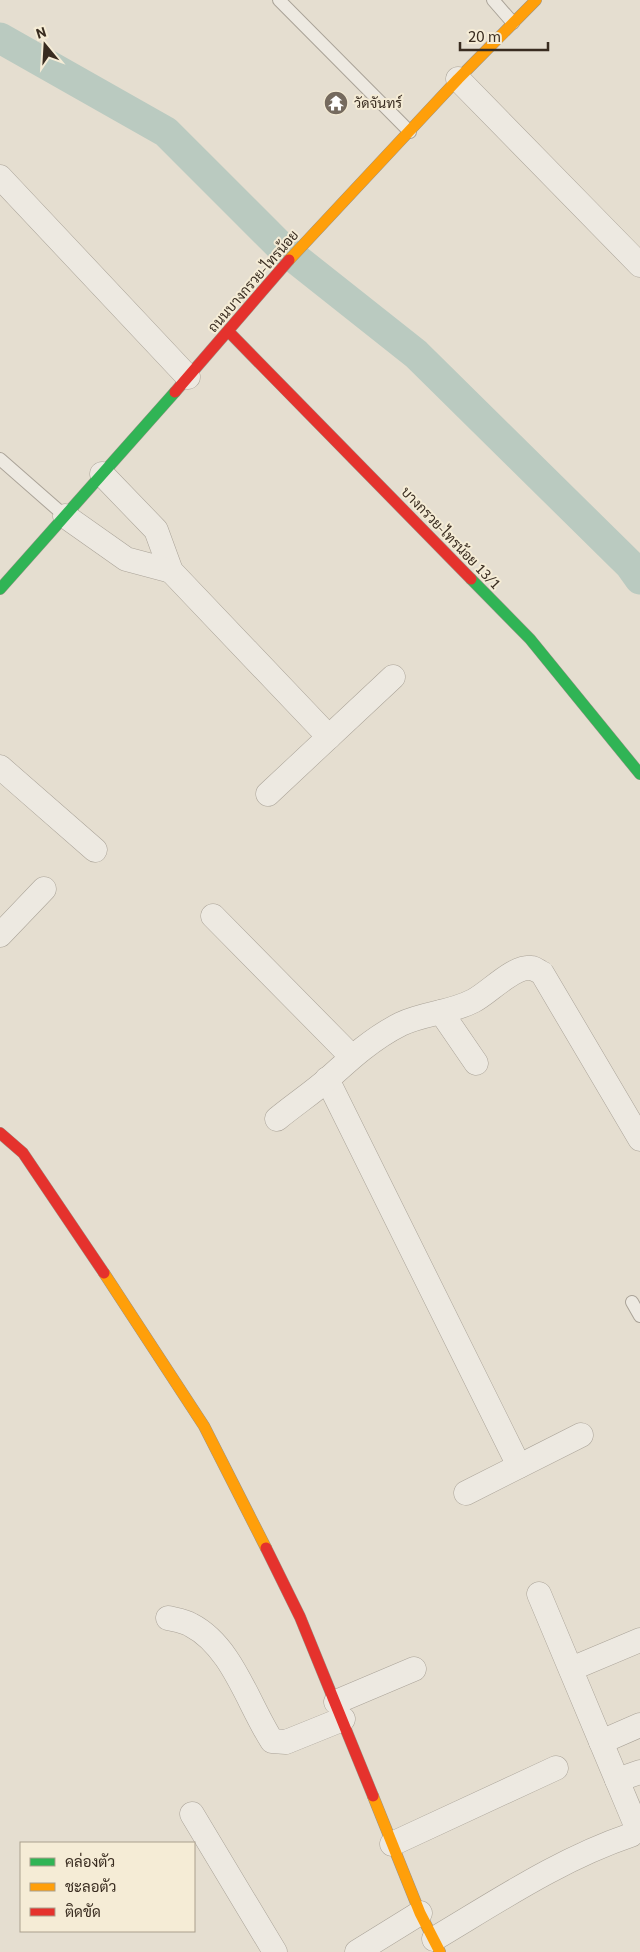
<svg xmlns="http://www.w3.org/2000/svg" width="640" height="1952" font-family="Georgia,Sarabun,serif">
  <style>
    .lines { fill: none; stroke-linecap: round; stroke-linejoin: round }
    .canal { stroke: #bacac0; stroke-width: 31 }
    .lane-casing { stroke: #aaa398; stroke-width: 14 }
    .street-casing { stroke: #aaa398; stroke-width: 25 }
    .fast-casing { stroke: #9a9388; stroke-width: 12 }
    .slow-casing { stroke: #9a9388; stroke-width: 12 }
    .jam-casing { stroke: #9a9388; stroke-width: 12 }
    .lane { stroke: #ede9e1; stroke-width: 12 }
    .street { stroke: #ede9e1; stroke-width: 24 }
    .fast { stroke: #30b455; stroke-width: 11 }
    .slow { stroke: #ff9f0a; stroke-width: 11 }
    .jam { stroke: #e5322d; stroke-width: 11 }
    .labels { text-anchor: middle; stroke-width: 4; stroke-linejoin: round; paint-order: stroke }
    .poi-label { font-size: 14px; fill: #392c20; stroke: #f5ecd6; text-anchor: start }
    .street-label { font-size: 14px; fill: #392c20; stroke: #f5ecd6 }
  </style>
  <rect width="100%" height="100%" fill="#e5ded0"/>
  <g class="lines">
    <polyline class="canal" points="0,38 166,132 281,247 416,354 630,565 640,579"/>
    <g class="lane-casing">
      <g id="lane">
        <polyline points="279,0 410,132"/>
        <polyline points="493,0 513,23"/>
        <polyline points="0,459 65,516"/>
        <polyline points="632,1302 640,1316"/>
      </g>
    </g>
    <g class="street-casing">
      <g id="street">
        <polyline points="458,79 640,265"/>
        <polyline points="0,177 188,377"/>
        <polyline points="102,474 156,530 171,571 329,737"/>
        <polyline points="65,516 126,559 171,571"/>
        <polyline points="0,767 95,850"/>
        <polyline points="268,794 393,677"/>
        <polyline points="213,916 351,1056"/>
        <polyline points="0,935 44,889"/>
        <polyline points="441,1012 476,1063"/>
        <polyline points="327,1079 519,1466"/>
        <path d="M277,1119C294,1105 312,1093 328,1079C351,1058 373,1038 401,1024C424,1013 450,1013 473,1001C489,993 514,965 532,968C536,969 539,972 542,973L640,1139"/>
        <polyline points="466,1493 581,1435"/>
        <path d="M168,1618C176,1620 184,1621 191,1625C232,1646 248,1704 272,1741L286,1742L343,1719"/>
        <polyline points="571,1669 640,1640"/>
        <polyline points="336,1702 414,1669"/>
        <polyline points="601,1742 640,1725"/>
        <polyline points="617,1780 640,1772"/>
        <polyline points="192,1814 275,1952"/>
        <polyline points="392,1844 556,1768"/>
        <path d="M434,1939C498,1901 560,1859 631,1835L634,1831L635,1823L539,1594"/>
        <polyline points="357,1952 420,1913"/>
      </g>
    </g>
    <g class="fast-casing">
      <g id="fast">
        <polyline points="471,579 530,639 640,774"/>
        <polyline points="0,589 175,392"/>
      </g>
    </g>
    <g class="slow-casing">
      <g id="slow">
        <polyline points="289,260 458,79 536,0"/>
        <polyline points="104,1273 204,1426 266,1548"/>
        <polyline points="373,1796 420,1913 440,1952"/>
      </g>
    </g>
    <g class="jam-casing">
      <g id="jam">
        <polyline points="229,332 471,579"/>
        <polyline points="175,392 289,260"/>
        <polyline points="0,1133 23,1153 104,1273"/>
        <polyline points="266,1548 300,1617 373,1796"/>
      </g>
    </g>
    <use href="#lane" class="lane"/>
    <use href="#street" class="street"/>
    <use href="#fast" class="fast"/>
    <use href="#slow" class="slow"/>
    <use href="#jam" class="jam"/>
  </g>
  <defs>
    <g id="temple-disc" transform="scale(1.25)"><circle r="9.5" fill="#756a5e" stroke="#f5ecd6"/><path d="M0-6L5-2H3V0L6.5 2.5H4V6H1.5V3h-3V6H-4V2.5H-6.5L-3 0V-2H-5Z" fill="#fff"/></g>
  </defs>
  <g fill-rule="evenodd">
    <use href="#temple-disc" x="336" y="103"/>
  </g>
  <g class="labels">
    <g class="poi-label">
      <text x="354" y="108">วัดจันทร์</text>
    </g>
    <g class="street-label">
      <text transform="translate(253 281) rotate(-49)" y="5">ถนนบางกรวย-ไทรน้อย</text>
      <text transform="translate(451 538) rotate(46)" y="5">บางกรวย-ไทรน้อย 13/1</text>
    </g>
  </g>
  <rect x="20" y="1842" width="175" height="90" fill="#f5ecd6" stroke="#aa9f8d"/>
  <rect x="30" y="1858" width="25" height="8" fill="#30b455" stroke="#aa9f8d"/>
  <text x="65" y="1867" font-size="15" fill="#392c20">คล่องตัว</text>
  <rect x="30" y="1883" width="25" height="8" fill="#ff9f0a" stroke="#aa9f8d"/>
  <text x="65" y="1892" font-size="15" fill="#392c20">ชะลอตัว</text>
  <rect x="30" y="1908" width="25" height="8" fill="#e5322d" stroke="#aa9f8d"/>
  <text x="65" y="1917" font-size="15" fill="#392c20">ติดขัด</text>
  <g transform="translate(45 45) rotate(342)" stroke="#f5ecd6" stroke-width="4" paint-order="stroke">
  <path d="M0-4L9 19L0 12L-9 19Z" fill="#392c20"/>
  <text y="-8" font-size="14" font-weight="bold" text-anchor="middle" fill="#392c20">N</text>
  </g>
  <path d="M460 42v8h88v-8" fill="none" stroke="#392c20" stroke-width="2.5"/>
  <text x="468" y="42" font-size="15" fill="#392c20" stroke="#f5ecd6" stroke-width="4" paint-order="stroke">20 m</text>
</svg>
